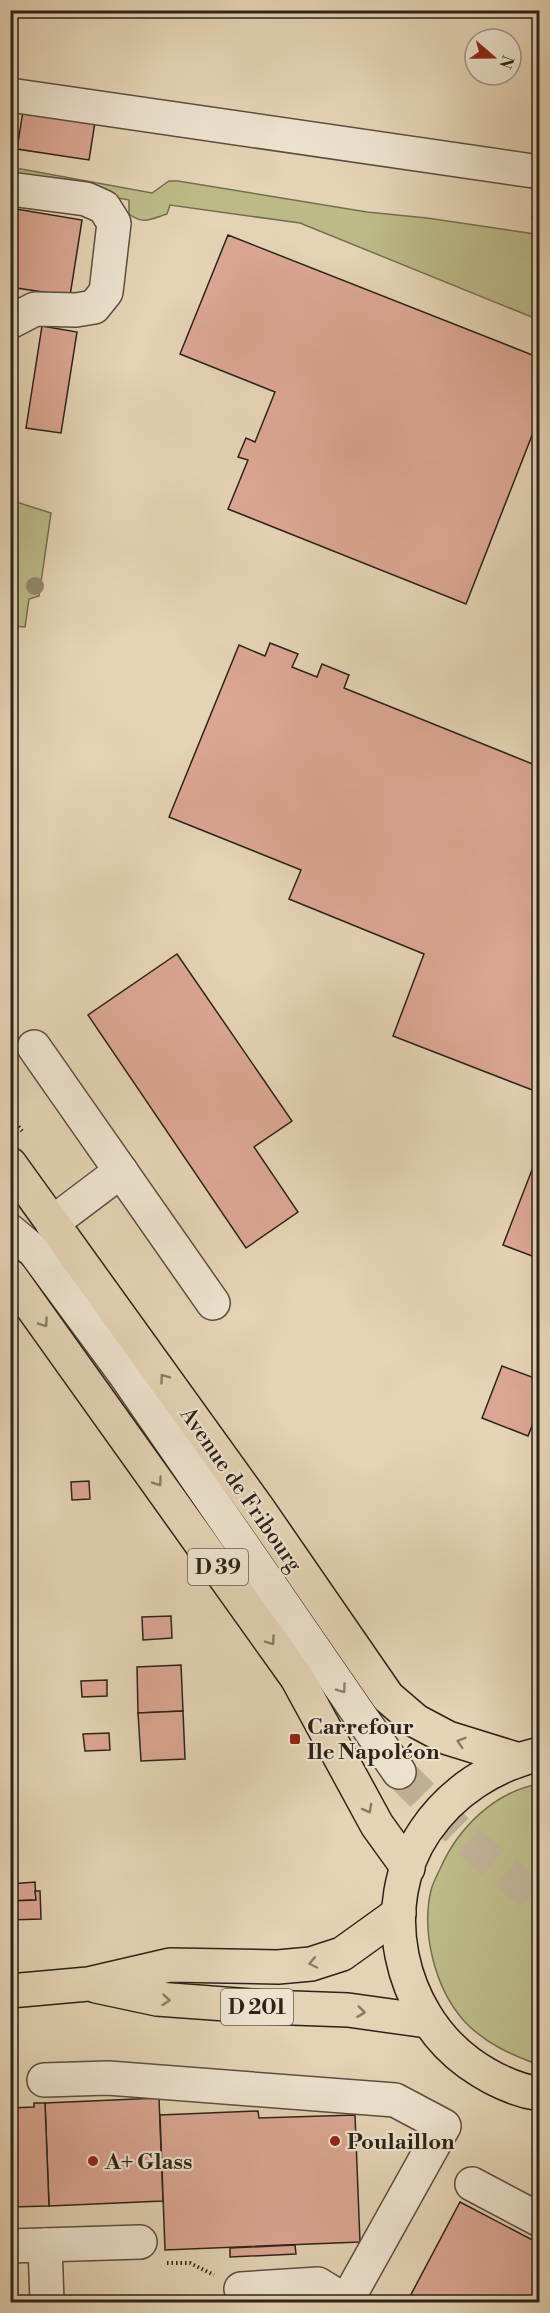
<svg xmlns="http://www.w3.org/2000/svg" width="550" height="2313" font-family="'Libre Bodoni',serif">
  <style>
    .green { fill: #bcba87; stroke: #746e50; stroke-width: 1.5 }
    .building { fill: #dba693; stroke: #2d2319; stroke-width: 1.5 }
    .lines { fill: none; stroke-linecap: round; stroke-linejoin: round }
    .minor-tunnel { stroke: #bfb095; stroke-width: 33; stroke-dasharray: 33 16; stroke-linecap: butt }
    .minor-casing { stroke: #5b4f40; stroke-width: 36 }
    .major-casing { stroke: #2d2319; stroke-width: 36 }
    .path { stroke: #2d2319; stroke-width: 4; stroke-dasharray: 1.5 3; stroke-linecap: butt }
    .minor { stroke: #ede2ce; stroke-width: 33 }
    .major { stroke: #e4d3b4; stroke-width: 33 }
    .tree { fill: #93876e }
    .oneway { stroke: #887b66 }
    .oneway2 { stroke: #8d8274 }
    .poi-dot { fill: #8f2418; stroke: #ede2ce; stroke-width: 2 }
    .labels { text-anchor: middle; stroke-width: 4.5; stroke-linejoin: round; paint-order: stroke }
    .shield { fill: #ede2ce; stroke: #675c4f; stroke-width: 1.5 }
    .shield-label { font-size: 21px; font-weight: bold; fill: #2d2319 }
    .street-label { font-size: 22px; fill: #2d2319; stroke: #ede2ce }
    .poi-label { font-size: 22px; font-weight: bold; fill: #2d2319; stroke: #ede2ce; text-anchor: start }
  </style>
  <rect width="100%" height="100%" fill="#e4d3b4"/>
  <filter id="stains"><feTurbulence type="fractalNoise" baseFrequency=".00333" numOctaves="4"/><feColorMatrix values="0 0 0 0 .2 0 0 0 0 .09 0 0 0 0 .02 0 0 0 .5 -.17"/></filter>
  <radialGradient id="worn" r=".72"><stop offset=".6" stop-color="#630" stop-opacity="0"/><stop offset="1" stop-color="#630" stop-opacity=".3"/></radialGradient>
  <g class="green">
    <path d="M10,167L152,193L169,181H178L367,212L427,218L535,234L539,232V320L300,223L170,205L167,214C151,219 143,225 129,214V200L87,192L11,184Z"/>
    <polygon points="10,500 51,513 39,596 29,599 25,627 11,626"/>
    <path d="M539,1784H540L539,2065C512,2055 486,2044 465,2022C435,1989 421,1933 431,1890C433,1883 437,1875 440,1869C458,1828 494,1792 539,1784Z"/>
  </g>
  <g class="building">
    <polygon points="23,111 95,122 89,160 17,149"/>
    <polygon points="537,184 540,185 540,219 532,218"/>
    <polygon points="10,208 82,220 70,296 10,287"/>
    <polygon points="228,235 540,358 540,415 466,604 228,509 248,460 238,457 246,438 255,442 275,392 180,354"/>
    <polygon points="42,326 77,332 61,433 26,428"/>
    <polygon points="270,643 298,654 292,667 317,677 322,664 349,675 344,688 540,767 540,1093 393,1036 424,954 289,899 301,870 169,817 239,645 265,656"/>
    <polygon points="177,954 292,1121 254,1147 298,1212 246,1248 88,1015"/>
    <polygon points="540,1149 540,1259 503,1245"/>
    <polygon points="502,1366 540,1380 540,1406 528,1436 482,1418"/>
    <polygon points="89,1481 90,1499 72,1500 71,1482"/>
    <polygon points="171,1616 172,1638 143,1640 142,1617"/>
    <polygon points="181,1665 183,1711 138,1713 137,1667"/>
    <polygon points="107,1680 107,1696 82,1697 81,1681"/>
    <polygon points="183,1711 185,1759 141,1761 138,1713"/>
    <polygon points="109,1733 110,1750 85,1751 83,1734"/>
    <polygon points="35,1882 36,1900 10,1901 10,1884"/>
    <polygon points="35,1891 40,1891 41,1919 10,1920 10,1901 36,1900"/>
    <polygon points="159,2098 163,2201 49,2206 45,2103"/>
    <polygon points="34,2103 45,2103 49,2206 10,2207 10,2108 34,2107"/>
    <polygon points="258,2111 259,2118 355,2115 360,2242 165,2250 160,2115"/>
    <polygon points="460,2202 540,2244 540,2302 407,2302"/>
    <polygon points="295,2245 296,2254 230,2257 230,2248"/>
  </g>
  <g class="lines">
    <polyline class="minor-tunnel" points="399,1772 467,1840 540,1902"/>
    <g class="minor-casing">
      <g id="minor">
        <polyline points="10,95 540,172"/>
        <polyline points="10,189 86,199 104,207 114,223 106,292 94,307 76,310 35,309 10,322"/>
        <polyline points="34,1047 213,1303"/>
        <polyline points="52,1223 121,1171"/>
        <polyline points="10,1231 34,1251 124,1373 399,1772"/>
        <polyline points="44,2080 108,2078 395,2100 444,2126 346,2302"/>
        <polyline points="472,2184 540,2220"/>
        <polyline points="45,2245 47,2302"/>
        <polyline points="10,2246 140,2242"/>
        <polyline points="241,2289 318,2284 347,2302"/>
      </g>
    </g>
    <g class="major-casing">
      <g id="major">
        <polyline points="10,1164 259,1510 388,1697 416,1721 448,1738 516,1759"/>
        <polyline points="10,1276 297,1678 377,1825 408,1868"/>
        <path d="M540,1754C493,1765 452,1791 425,1831C375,1905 399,2012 469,2063C490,2078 514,2090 540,2094"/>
        <polyline points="96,1986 157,1999 266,2007 348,2010 427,2021"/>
        <polyline points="10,1991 88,1984 170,1965 278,1967 311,1964 342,1954 399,1913"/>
      </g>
    </g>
    <g class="path">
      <polyline points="10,1116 22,1131"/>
      <polyline points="167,2263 190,2263 214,2275"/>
    </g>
    <use href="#minor" class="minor"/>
    <use href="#major" class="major"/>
  </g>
  <circle class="tree" cx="35" cy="586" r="9"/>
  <defs><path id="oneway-chevron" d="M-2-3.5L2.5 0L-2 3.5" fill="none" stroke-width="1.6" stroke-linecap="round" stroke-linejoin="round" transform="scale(1.5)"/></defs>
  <g class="oneway">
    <use href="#oneway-chevron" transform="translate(44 1323) rotate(55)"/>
    <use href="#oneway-chevron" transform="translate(164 1378) rotate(-126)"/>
    <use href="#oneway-chevron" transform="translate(158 1482) rotate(55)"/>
    <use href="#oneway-chevron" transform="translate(271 1641) rotate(55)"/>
    <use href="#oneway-chevron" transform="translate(461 1742) rotate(-163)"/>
    <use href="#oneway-chevron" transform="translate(368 1809) rotate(61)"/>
    <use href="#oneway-chevron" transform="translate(313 1963) rotate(168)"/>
    <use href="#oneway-chevron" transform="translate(166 2000) rotate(5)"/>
    <use href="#oneway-chevron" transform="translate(361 2012) rotate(7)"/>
  </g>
  <use class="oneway2" href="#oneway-chevron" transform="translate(342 1689) rotate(55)"/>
  <g class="poi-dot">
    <rect x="289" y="1733" width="12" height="12" rx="3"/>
    <circle cx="335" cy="2141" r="6"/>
    <circle cx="93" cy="2161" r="6"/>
  </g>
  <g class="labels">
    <g class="shield">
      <rect x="188" y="1549" width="60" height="36" rx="4.5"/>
      <rect x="221" y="1989" width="72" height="36" rx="4.5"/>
    </g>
    <g class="shield-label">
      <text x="218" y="1574">D 39</text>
      <text x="257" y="2014">D 201</text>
    </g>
    <g class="street-label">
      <text transform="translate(242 1489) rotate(55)" y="8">Avenue de Fribourg</text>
    </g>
    <g class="poi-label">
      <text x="307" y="1734">Carrefour<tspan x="307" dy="25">Ile Napoléon</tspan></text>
      <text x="347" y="2149">Poulaillon</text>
      <text x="105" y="2169">A+ Glass</text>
    </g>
  </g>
  <rect width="550" height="2313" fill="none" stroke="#e4d3b4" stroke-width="36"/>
  <rect x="12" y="12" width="526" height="2289" fill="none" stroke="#2d2319" stroke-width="3"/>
  <rect x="18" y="18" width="514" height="2277" fill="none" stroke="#2d2319" stroke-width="1.5"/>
  <g transform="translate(493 57) rotate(110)"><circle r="28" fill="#ede2ce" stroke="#a09686" stroke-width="1.5"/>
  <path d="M0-4.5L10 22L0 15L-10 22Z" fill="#8f2418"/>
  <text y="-9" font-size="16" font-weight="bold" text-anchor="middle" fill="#2d2319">N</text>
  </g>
  <rect width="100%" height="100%" filter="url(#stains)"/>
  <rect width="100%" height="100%" fill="url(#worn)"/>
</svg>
